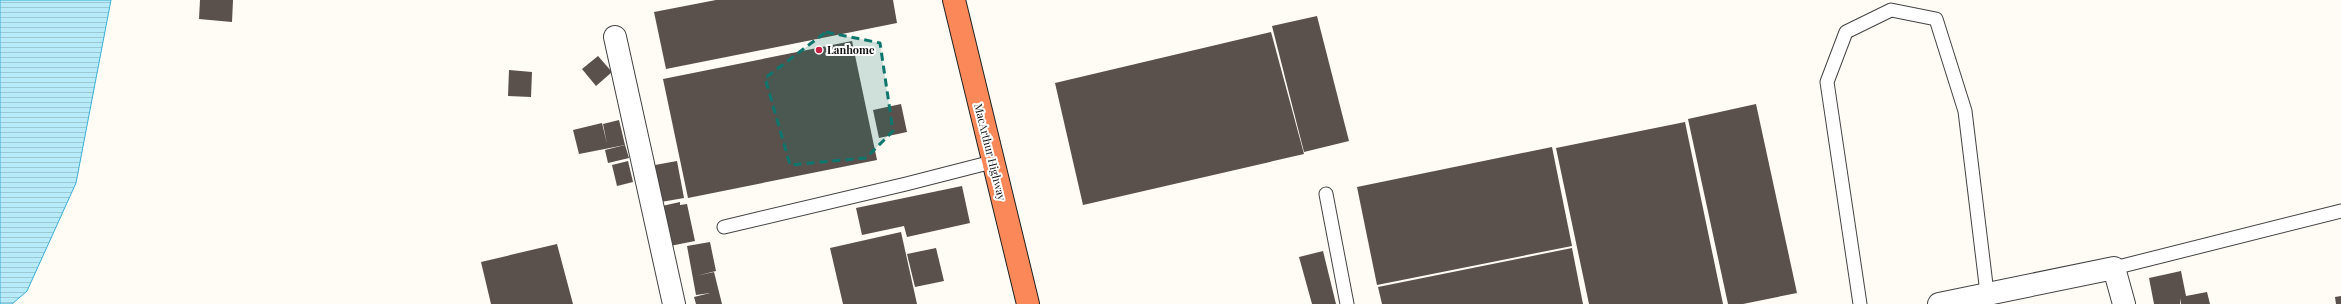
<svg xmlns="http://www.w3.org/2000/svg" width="2341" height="304" font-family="'Playfair Display',serif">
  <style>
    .water { fill: url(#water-rules); stroke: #3aafd3 }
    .building { fill: #5a504c }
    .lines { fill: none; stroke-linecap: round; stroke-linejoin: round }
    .lane-casing { stroke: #444; stroke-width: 15 }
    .street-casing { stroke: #444; stroke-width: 24 }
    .highway-casing { stroke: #222; stroke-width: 24 }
    .lane { stroke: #fff; stroke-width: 13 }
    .street { stroke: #fff; stroke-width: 22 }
    .highway { stroke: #fa8858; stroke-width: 22 }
    .marked { fill: #0f766e; fill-opacity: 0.2; stroke: #0f766e; stroke-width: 3; stroke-dasharray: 8 5; stroke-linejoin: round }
    .poi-dot { fill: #c82144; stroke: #fff; stroke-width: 1.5 }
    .labels { text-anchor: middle; stroke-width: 4; stroke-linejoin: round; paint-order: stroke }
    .poi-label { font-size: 11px; font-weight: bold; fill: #111; stroke: #fff; text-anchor: start }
    .street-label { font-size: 11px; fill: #111; stroke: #fff }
  </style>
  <defs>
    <pattern id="water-rules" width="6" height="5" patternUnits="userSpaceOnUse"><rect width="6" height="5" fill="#b7ebf9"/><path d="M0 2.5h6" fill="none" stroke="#9cc8d4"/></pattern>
  </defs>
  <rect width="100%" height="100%" fill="#fffbf5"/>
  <polygon class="water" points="0,0 111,0 76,183 27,291 12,304 0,304"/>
  <g class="building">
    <polygon points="200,0 233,0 232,22 199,19"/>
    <polygon points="716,0 893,0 897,23 666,69 654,12"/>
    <polygon points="1317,16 1349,141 1304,152 1272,26"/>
    <polygon points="1271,32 1304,154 1083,205 1055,83"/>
    <polygon points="852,41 877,160 688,198 663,79"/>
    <polygon points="598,56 612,72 596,86 582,69"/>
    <polygon points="509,70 532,72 531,97 508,96"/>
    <polygon points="901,104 907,132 879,138 873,110"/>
    <polygon points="1756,104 1797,293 1743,304 1728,304 1688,119"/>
    <polygon points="619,120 625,145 579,154 573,130 602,123 607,144 603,124"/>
    <polygon points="1685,122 1723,304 1589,304 1556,148"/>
    <polygon points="625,145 629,158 608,163 605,150"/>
    <polygon points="1552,147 1572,246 1377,285 1357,187"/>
    <polygon points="628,161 633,182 617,186 612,165"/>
    <polygon points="677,161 684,198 661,202 655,165"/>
    <polygon points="962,186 970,223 907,237 904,226 862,235 856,208"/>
    <polygon points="680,202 680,205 687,204 695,241 670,246 662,206"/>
    <polygon points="901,232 917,304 843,304 830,248"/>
    <polygon points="710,242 716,271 696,276 714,272 722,304 696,304 694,297 710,293 696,295 687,246"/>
    <polygon points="557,244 573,304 491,304 481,262"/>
    <polygon points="936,248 944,281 915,287 907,254"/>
    <polygon points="1572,248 1583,304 1382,304 1378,287"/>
    <polygon points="1323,251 1336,304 1312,304 1299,257"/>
    <polygon points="2181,271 2186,296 2207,292 2210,304 2181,304 2180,298 2180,304 2154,304 2149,278"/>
    <polygon points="2341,296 2341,304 2336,304 2335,297"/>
  </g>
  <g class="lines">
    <g class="lane-casing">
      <g id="lane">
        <polyline points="1326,194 1347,304"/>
        <polyline points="724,227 906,184 992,162"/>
        <polyline points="2114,268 2341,211"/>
        <polyline points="1860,304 1827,82 1846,32 1891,10 1936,19 1965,111 1987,293"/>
      </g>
    </g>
    <g class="street-casing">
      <g id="street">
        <polyline points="615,37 674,304"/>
        <polyline points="1939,304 2114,268 2124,304"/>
      </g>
    </g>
    <g class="highway-casing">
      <polyline id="highway" points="954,0 1028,304"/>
    </g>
    <use href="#lane" class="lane"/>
    <use href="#street" class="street"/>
    <use href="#highway" class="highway"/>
  </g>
  <path class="marked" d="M826,32L880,43L893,131L866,158L790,165L765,78Z"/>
  <circle class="poi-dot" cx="819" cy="50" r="4"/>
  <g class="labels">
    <g class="poi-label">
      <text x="827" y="54">Lanhome</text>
    </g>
    <g class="street-label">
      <text transform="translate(990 152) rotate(76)" y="4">MacArthur Highway</text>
    </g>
  </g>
</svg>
